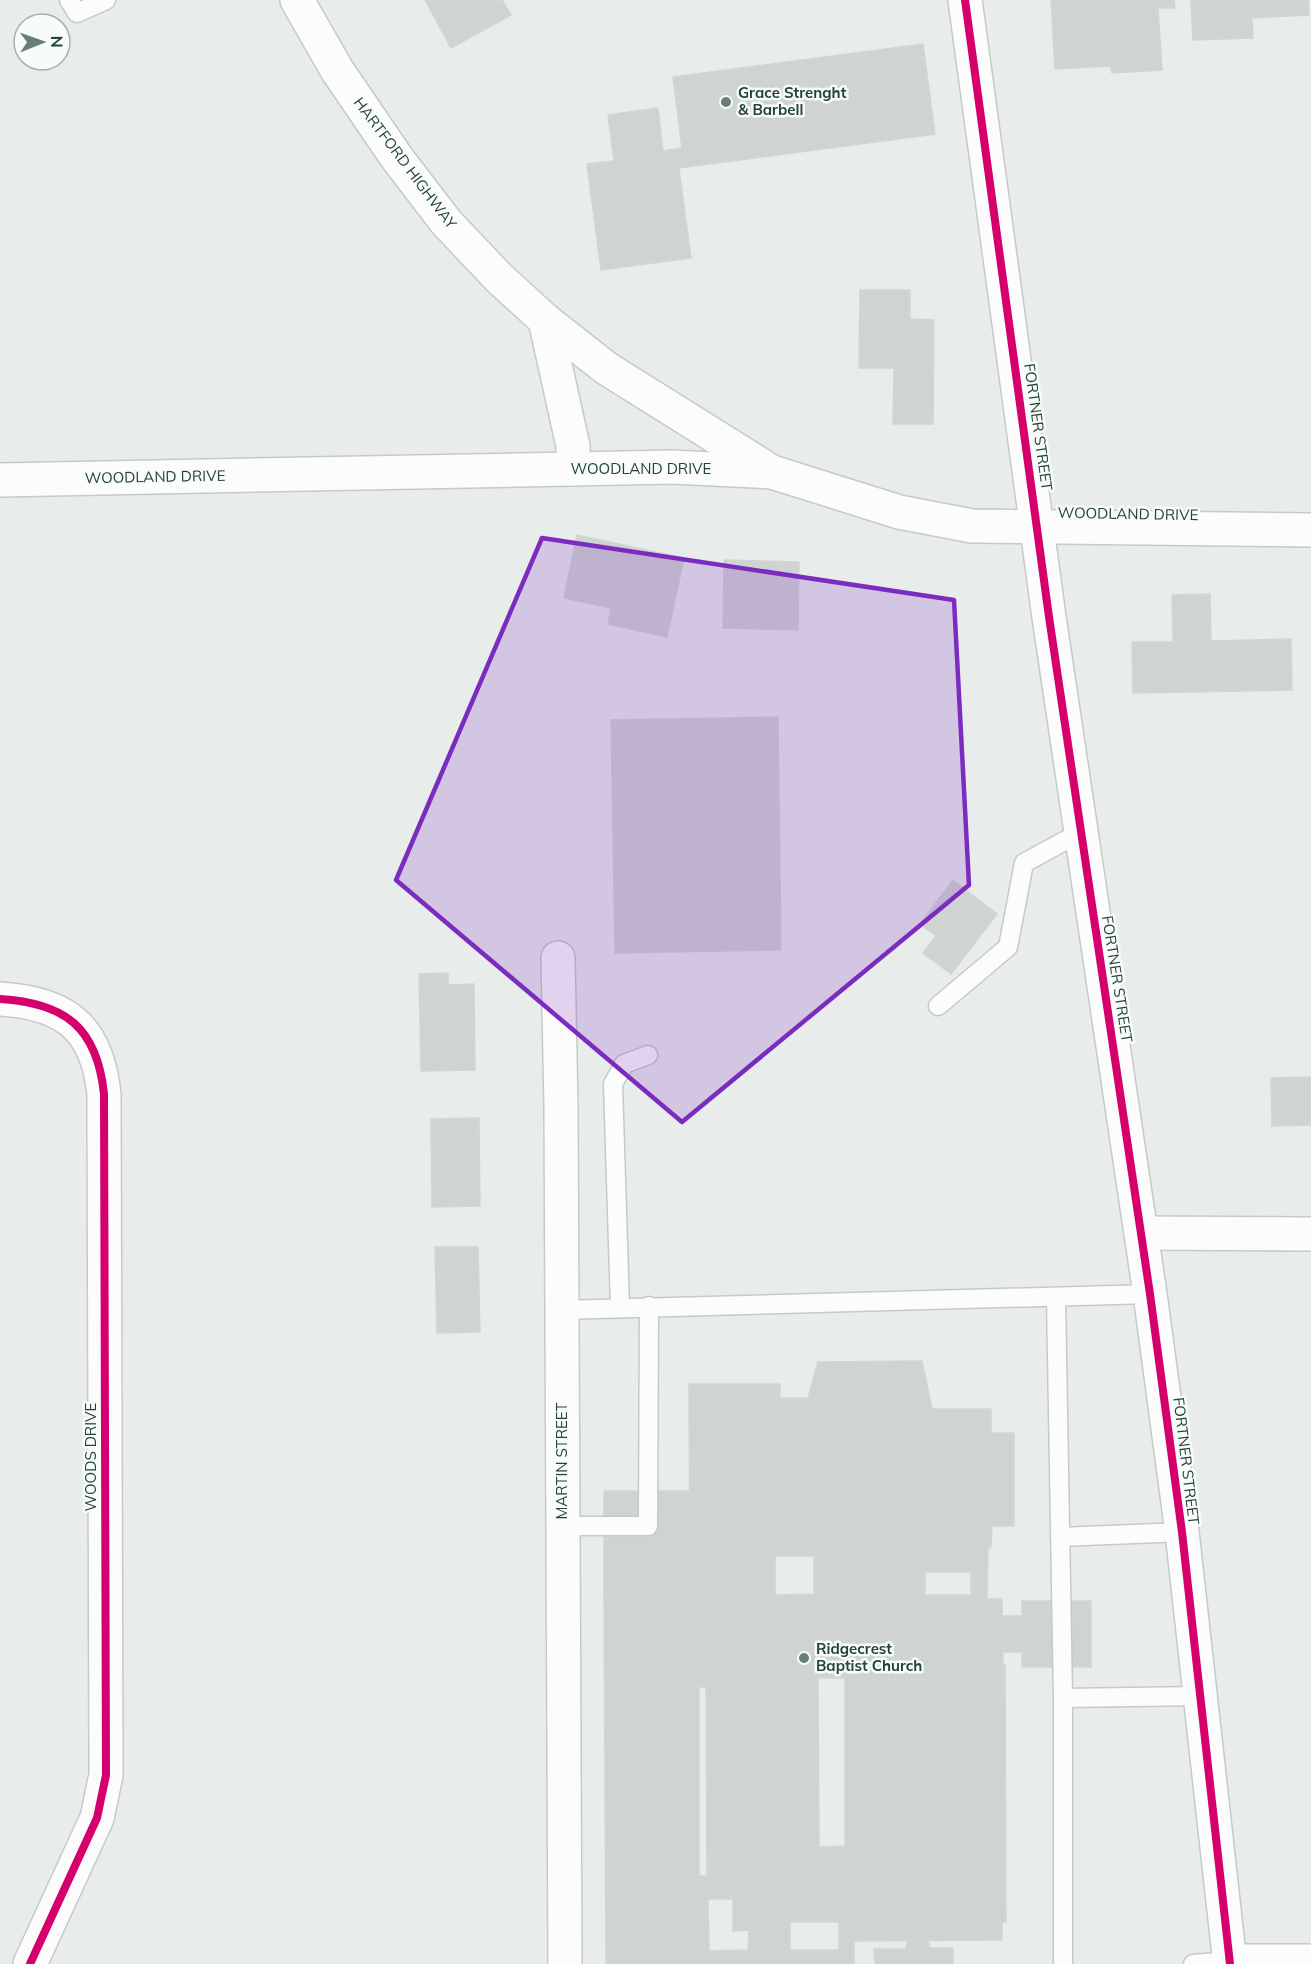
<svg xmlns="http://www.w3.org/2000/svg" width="1311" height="1964" font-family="Mulish,sans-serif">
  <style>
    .building { fill: #cfd4d2; stroke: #d1d6d4; stroke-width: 1.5; fill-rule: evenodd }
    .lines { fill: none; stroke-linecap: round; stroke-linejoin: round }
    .service-casing { stroke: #c5cac8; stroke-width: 21 }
    .minor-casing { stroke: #c5cac8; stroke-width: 36 }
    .tertiary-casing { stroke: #c5cac8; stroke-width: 36 }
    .secondary-casing { stroke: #c3cbc8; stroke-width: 36 }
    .service { stroke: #fcfcfc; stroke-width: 18 }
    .minor { stroke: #fcfcfc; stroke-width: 33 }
    .tertiary { stroke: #fcfcfc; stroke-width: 33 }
    .secondary { stroke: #fcfcfc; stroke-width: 33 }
    .cycleway-casing { stroke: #f7fbf9; stroke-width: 11 }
    .cycleway { stroke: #d6006c; stroke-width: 8 }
    .marked { fill: #7b2cbf; fill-opacity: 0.2; stroke: #7b2cbf; stroke-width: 4.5; stroke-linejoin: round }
    .poi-dot { fill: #697e78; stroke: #f7fbf9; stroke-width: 2 }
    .labels { text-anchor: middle; stroke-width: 5; stroke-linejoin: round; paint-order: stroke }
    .poi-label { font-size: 15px; font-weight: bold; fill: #24423a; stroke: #f7fbf9; text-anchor: start }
    .street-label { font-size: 15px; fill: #24423a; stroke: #f7fbf9 }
  </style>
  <rect width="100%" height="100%" fill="#e8edeb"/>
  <g class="building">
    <polygon points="425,0 502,0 511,15 451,48"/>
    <polygon points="1051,0 1174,0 1175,8 1158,8 1162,70 1112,73 1111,66 1055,69"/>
    <polygon points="1191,0 1308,0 1309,15 1252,18 1253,38 1193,40"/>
    <polygon points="923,44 935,134 679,168 691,258 601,270 587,164 614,161 608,115 658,108 663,151 682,148 673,77"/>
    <polygon points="860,290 910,290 910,319 934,320 933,424 893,424 894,368 859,368"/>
    <polygon points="577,535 684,558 667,637 608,624 611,608 564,598"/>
    <polygon points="724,560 799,562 798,630 723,628"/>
    <polygon points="1210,594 1211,641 1291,639 1292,690 1133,693 1132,642 1173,642 1172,595"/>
    <polygon points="778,717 781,950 615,953 611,720"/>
    <polygon points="953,880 997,914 951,974 923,953 936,936 920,924"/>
    <polygon points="448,973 448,985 474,984 475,1070 421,1071 419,974"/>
    <polygon points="1311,1077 1311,1125 1272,1126 1271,1078"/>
    <polygon points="479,1118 480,1206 432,1207 431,1119"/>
    <polygon points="435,1247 478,1247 480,1332 437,1333"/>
    <path d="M922,1361L932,1409H991V1433H1014V1526H992L991,1547H988L987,1599H1002L1003,1665H1005L1006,1922H1002V1940L854,1941V1964H606L604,1594H690L689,1384H780V1398H808L818,1362ZM775,1556H814V1594L775,1595ZM925,1572H971V1595H925ZM818,1678H845V1846L819,1847ZM699,1687H706L707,1876H699ZM708,1899H733V1931L749,1930L748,1950L709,1951ZM790,1922H839V1950H790Z"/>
    <rect x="604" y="1491" width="86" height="103"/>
    <polygon points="1022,1601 1091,1601 1091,1667 1022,1667 1022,1652 1003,1652 1003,1616 1022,1616"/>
    <polygon points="907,1941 929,1941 929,1948 953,1948 953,1964 875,1964 874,1949 906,1949"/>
  </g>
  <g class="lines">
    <g class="service-casing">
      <g id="service">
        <polyline points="69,0 77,13 106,0"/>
        <polyline points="938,1006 1008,947 1024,863 1081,832"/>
        <polyline points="1056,1297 1063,1698 1063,1964"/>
        <polyline points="620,1307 613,1084 624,1064 648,1055"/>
        <polyline points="561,1310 1150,1294"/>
        <polyline points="562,1526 648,1526 649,1306"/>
        <polyline points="1060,1537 1182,1532"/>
        <polyline points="1063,1698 1201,1696"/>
        <polyline points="1193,1964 1230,1961"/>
      </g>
    </g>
    <g class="minor-casing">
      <g id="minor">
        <polyline points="0,480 672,467 772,472"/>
        <polyline points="558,958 561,1107 565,1964"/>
        <path d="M0,999C65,1003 97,1027 104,1094L106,1775L97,1818L30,1964"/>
        <polyline points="1141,1233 1311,1234"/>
        <polyline points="1230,1961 1311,1961"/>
      </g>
    </g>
    <g class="tertiary-casing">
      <polyline id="tertiary" points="965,0 1049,617 1150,1294 1182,1532 1230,1964"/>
    </g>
    <g class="secondary-casing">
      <g id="secondary">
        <polyline points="297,0 337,70 397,158 446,222 499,278 545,320 606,368 772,472 899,512 972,526 1311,530"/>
        <polyline points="545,320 573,446 573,469"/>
      </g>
    </g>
    <use href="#service" class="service"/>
    <use href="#minor" class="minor"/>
    <use href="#tertiary" class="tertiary"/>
    <use href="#secondary" class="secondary"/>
    <g class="cycleway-casing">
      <g id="cycleway">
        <polyline points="965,0 1049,617 1150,1294 1182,1532 1230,1964"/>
        <path d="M0,999C65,1003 97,1027 104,1094L106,1775L97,1818L30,1964"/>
      </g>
    </g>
    <use href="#cycleway" class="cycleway"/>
  </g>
  <path class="marked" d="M542,538L954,600L969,885L682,1122L396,880Z"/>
  <g class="poi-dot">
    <circle cx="726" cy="102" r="6"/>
    <circle cx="804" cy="1658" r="6"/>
  </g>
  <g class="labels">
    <g class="poi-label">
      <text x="738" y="98">Grace Strenght<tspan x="738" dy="17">&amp; Barbell</tspan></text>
      <text x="816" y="1654">Ridgecrest<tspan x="816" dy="17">Baptist Church</tspan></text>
    </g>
    <g class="street-label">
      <text transform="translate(405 163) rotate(53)" y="5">HARTFORD HIGHWAY</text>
      <text transform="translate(1038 427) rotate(82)" y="5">FORTNER STREET</text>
      <text x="641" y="474">WOODLAND DRIVE</text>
      <text transform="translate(155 477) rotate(-1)" y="5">WOODLAND DRIVE</text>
      <text transform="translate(1128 514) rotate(1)" y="5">WOODLAND DRIVE</text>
      <text transform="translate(1117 979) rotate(81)" y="5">FORTNER STREET</text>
      <text transform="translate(91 1457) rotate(-90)" y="5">WOODS DRIVE</text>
      <text transform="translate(562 1461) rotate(-90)" y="5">MARTIN STREET</text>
      <text transform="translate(1186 1461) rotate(83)" y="5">FORTNER STREET</text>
    </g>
  </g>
  <g transform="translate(42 42) rotate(89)"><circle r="28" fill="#f7fbf9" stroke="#a3b1ad" stroke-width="1.5"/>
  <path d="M0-4.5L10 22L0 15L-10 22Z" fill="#697e78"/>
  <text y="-9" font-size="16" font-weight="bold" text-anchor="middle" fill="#24423a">N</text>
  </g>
</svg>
